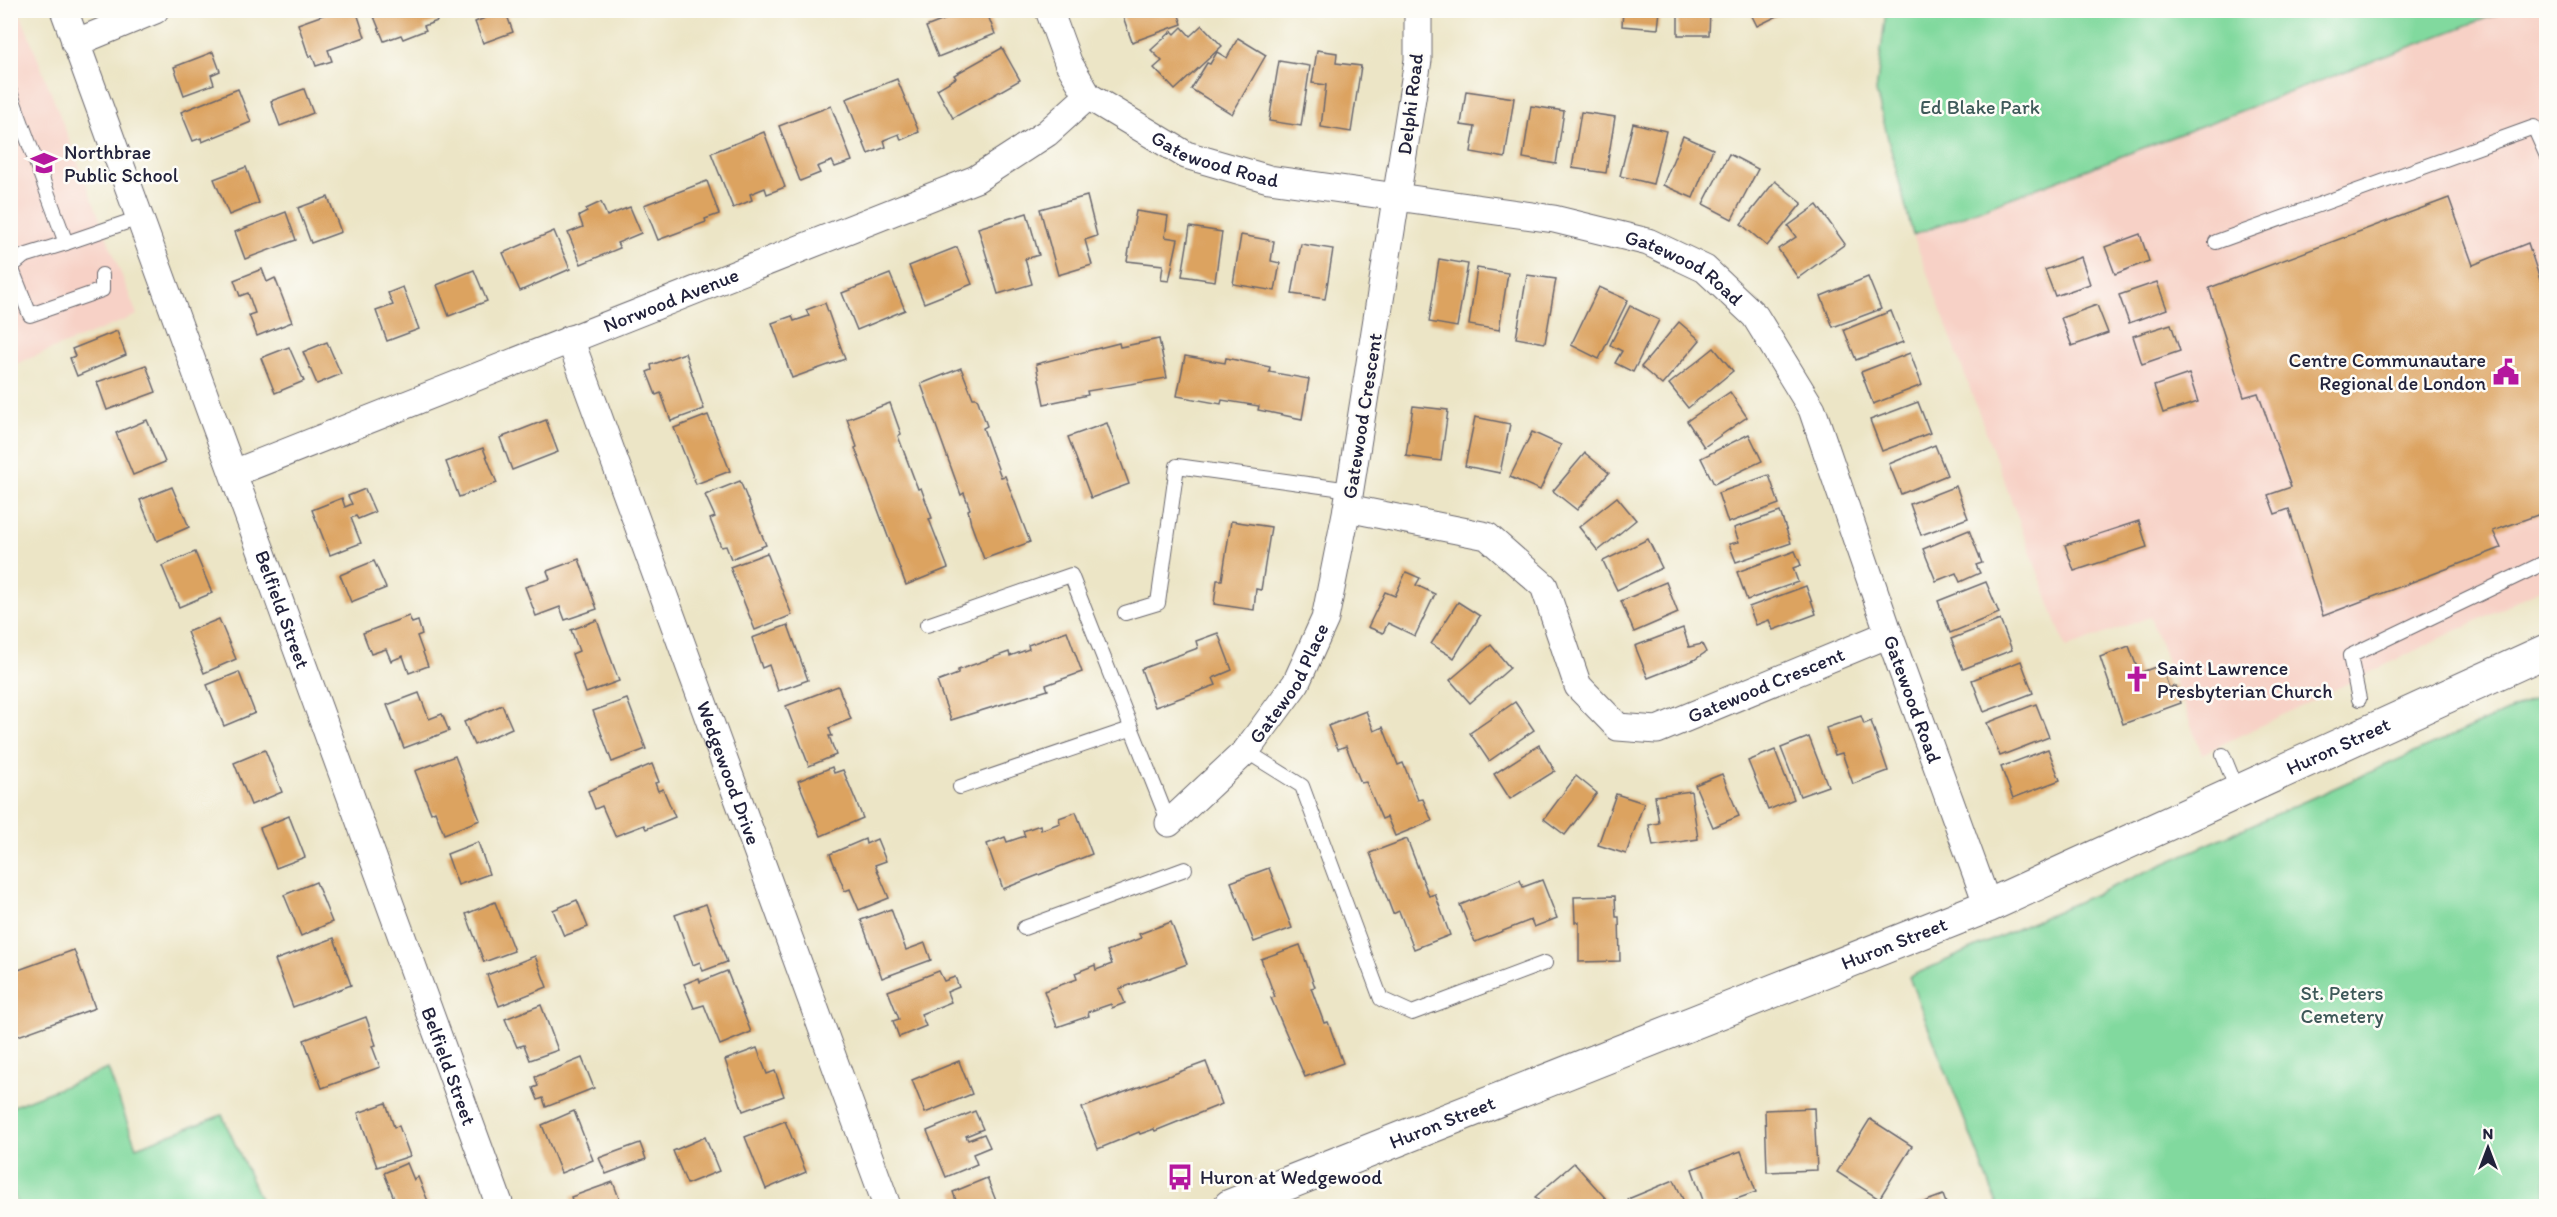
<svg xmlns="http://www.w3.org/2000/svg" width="2557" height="1217" font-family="Itim,sans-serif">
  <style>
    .built { fill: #f7d1c6 }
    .green { fill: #81d99e; stroke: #527e6c; stroke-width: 1.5 }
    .building { fill: #dca360 }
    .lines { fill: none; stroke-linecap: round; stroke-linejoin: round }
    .service-casing { stroke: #69666c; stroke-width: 16 }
    .minor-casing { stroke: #69666c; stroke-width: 29 }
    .secondary-casing { stroke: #69666c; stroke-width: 35 }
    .service { stroke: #fff; stroke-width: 14 }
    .minor { stroke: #fff; stroke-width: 27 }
    .secondary { stroke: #fff; stroke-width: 33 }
    .labels { text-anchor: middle; stroke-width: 5; stroke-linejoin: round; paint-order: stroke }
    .street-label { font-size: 20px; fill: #22223b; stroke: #fdfcf7 }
    .park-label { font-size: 20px; fill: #3e5959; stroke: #fdfcf7 }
    .poi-label { font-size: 20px; fill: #22223b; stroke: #fdfcf7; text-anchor: start }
  </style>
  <rect width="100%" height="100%" fill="#fdfcf7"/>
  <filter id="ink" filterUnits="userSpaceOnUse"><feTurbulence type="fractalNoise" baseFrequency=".0167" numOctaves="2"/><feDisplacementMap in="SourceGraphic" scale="12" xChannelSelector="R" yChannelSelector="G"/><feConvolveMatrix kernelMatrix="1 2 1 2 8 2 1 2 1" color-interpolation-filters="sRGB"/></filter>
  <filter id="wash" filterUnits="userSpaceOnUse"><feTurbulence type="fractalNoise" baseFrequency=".008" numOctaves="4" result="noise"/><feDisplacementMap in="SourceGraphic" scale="24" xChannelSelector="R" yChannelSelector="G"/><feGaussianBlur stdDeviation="1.35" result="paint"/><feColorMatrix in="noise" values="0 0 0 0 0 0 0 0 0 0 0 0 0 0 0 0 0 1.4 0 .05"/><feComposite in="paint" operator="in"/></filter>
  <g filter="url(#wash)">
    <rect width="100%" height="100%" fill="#ece5c6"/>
    <g class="built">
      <polygon points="19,10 137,315 11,366 10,11"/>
      <polygon points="2505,11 2546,11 2546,587 2202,754 2150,617 2066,648 1913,235"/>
    </g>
    <g class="green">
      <polygon points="1886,11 1886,10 2505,11 1913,235 1876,92"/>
      <polygon points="2546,694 2546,1206 1998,1206 1909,977"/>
      <polygon points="108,1069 136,1147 222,1115 263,1206 11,1206 17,1204 11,1186 11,1107"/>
    </g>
    <g id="blocks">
      <g class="building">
        <polygon points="337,10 356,10 365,37 328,50 332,61 316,66 312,55 309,57 298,24"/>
        <polygon points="380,10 432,10 437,21 424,26 426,30 403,39 401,35 384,41 373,14"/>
        <polygon points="505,10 513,32 483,43 475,22"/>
        <polygon points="969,10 986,10 995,34 938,57 926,27"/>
        <polygon points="1177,10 1182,24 1132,42 1121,11"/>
        <polygon points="1623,10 1660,10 1658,29 1622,26"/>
        <polygon points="1678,10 1710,10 1709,35 1678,35"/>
        <polygon points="1749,10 1790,10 1757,26"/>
        <polygon points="1202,25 1222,46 1175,90 1154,68 1162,61 1151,50 1172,31 1175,34 1182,27 1190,36"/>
        <polygon points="1238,38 1266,55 1232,114 1191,89 1207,63 1210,64 1217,52 1227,58"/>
        <polygon points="1002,48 1020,80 953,118 937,89 956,78 954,75"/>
        <polygon points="1317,50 1337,53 1336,63 1361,66 1351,132 1321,127 1326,85 1312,83"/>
        <polygon points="213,52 220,71 211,75 214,84 184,95 174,67"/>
        <polygon points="1279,61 1310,66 1301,126 1269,121"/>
        <polygon points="897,79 919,132 901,140 899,134 884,140 886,147 868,154 846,99"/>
        <polygon points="238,89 251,122 202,142 201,138 193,141 181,112"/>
        <polygon points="304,89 313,113 280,126 271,101"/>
        <polygon points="1466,91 1514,98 1505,158 1471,152 1475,127 1461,125"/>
        <polygon points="831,106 852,161 835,167 832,161 817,167 820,173 800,181 779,126"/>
        <polygon points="1531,106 1564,111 1556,164 1523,158"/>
        <polygon points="1581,112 1615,117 1606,173 1572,168"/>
        <polygon points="1633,123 1666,131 1653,184 1620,176"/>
        <polygon points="764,132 785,187 767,194 765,188 750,194 752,200 733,208 711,153"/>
        <polygon points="1683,136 1713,149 1693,198 1663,185"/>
        <polygon points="1729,154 1758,169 1732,219 1703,204"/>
        <polygon points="246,167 259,203 229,215 214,179"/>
        <polygon points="707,181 719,214 705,219 706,222 658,240 644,205"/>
        <polygon points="1775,181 1802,203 1767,246 1741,224"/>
        <polygon points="1087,196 1097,236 1085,240 1092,265 1058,275 1040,209"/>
        <polygon points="328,197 341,232 311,243 298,208"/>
        <polygon points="2449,198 2473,265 2528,243 2546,298 2546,512 2493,531 2501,548 2323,616 2289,509 2275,514 2268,495 2291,487 2258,393 2244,397 2209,288"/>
        <polygon points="601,202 607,216 630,207 641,233 617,243 620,248 581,264 568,233 583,227 579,216 587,212 586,209"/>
        <polygon points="1817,205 1845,244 1798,278 1778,249 1796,237 1788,226"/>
        <polygon points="1136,211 1168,216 1165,237 1178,239 1169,281 1161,280 1163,265 1127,261"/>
        <polygon points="286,212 296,240 245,259 235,232"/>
        <polygon points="1027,213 1039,255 1025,259 1032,284 998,294 978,228"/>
        <polygon points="1190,227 1222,232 1215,281 1182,276"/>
        <polygon points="554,231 570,269 520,291 503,253"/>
        <polygon points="2140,234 2149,261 2115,274 2105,247"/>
        <polygon points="1241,235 1274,241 1271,261 1280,263 1275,291 1233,284"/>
        <polygon points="1301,244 1333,249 1325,299 1292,294"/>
        <polygon points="957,247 972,284 924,303 909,266"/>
        <polygon points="2081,257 2090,284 2055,296 2045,270"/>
        <polygon points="1439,259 1468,264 1457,327 1429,322"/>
        <polygon points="1477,268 1508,273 1499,330 1469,325"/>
        <polygon points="262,269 267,282 275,278 292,322 257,336 249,315 255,313 248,293 240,296 234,280"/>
        <polygon points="474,270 487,301 449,316 437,285"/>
        <polygon points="890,274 905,310 857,330 842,293"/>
        <polygon points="1527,275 1556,279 1545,343 1516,338"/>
        <polygon points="1868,277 1881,309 1833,327 1821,296"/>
        <polygon points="2157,282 2167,309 2129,323 2119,295"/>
        <polygon points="403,287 419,329 387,341 376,311 393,305 388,293"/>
        <polygon points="1599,287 1628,300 1599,359 1571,345"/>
        <polygon points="825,303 845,359 792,378 772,323 792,316 794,321 809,316 806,310"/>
        <polygon points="2097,305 2108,333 2072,346 2061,318"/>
        <polygon points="1630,306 1659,320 1633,372 1615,363 1622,351 1610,345"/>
        <polygon points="1891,311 1903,342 1856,360 1844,330"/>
        <polygon points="1679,322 1700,340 1662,385 1641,367"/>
        <polygon points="2171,324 2180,351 2142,364 2133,336"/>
        <polygon points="117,331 126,355 77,376 70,358 75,356 72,349"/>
        <polygon points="1159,339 1167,378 1087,391 1088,395 1044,404 1036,364 1119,343 1120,347"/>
        <polygon points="327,342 341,374 317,384 303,352"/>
        <polygon points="289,347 304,381 275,393 261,358"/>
        <polygon points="1714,348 1733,371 1688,408 1669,384"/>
        <polygon points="685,353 704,409 671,421 661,393 656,395 647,372 652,370 651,365"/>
        <polygon points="1910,353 1922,385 1873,404 1861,372"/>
        <polygon points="1185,356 1225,363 1226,358 1270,367 1269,372 1309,379 1302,419 1258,410 1259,406 1222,400 1221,404 1177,396"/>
        <polygon points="146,365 156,392 107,410 97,382"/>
        <polygon points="961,368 973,398 977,398 987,426 983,428 1001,477 1005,476 1030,542 984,559 971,524 968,510 970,509 964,493 961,495 921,384"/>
        <polygon points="2189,374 2198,402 2163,413 2154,386"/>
        <polygon points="1730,392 1747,417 1704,447 1687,421"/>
        <polygon points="1918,402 1930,433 1882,451 1870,420"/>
        <polygon points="890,403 901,434 898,436 918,489 921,488 932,518 929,519 948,568 906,585 855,448 857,447 847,419"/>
        <polygon points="1413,406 1448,410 1441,461 1406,456"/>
        <polygon points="708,415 730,471 696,484 674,428"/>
        <polygon points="1475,417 1510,424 1500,473 1465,466"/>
        <polygon points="147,420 165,462 133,475 116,433"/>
        <polygon points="546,420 558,452 512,470 500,438"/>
        <polygon points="1107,423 1129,484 1091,498 1068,437"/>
        <polygon points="1532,432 1561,445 1540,490 1510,477"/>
        <polygon points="1749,434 1762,461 1714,484 1701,458"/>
        <polygon points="1935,445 1947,475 1901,494 1889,464"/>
        <polygon points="483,448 497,483 459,497 446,462"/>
        <polygon points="1585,453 1609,473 1577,510 1553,491"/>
        <polygon points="1769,475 1779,504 1728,523 1718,493"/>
        <polygon points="740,481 766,545 731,559 726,546 721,547 710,519 715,517 705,495"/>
        <polygon points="1956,486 1968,518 1921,535 1910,504"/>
        <polygon points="172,487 189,527 157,541 140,500"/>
        <polygon points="365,489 375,512 358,519 356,516 351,518 361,543 330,555 312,510 342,498 345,507 352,504 348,496"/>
        <polygon points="1617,497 1636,520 1598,551 1579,527"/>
        <polygon points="1780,512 1791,543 1736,562 1729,544 1739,542 1734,528"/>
        <polygon points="1231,521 1271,527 1261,590 1256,589 1254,610 1214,604 1217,580 1222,580"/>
        <polygon points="2139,521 2147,547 2074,571 2065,545"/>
        <polygon points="1969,530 1982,563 1976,565 1980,573 1960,582 1956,573 1936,581 1923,549"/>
        <polygon points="1648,539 1662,568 1617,590 1603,561"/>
        <polygon points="1795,551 1801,565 1793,568 1798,582 1747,600 1737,572"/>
        <polygon points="195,552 212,593 179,607 162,566"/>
        <polygon points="767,553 792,615 755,630 730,567"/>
        <polygon points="579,559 597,609 565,620 560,607 536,616 525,587 550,579 547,571"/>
        <polygon points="374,561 386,588 351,602 340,575"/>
        <polygon points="1406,572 1420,578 1416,585 1435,594 1415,636 1388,623 1383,633 1368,627 1385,592 1395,596"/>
        <polygon points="1666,582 1678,613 1634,632 1621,601"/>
        <polygon points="1986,582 1999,613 1950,633 1938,601"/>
        <polygon points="1806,586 1816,614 1773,630 1769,620 1756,625 1749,607"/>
        <polygon points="1458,602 1480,616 1454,658 1431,644"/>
        <polygon points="409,616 412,623 418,621 422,634 417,636 428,666 409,673 403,656 391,661 386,649 371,654 363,633"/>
        <polygon points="219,619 236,659 204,673 187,632"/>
        <polygon points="597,620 619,681 586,693 572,654 579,651 571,630"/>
        <polygon points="2000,620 2012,650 1963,669 1951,639"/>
        <polygon points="788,625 808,680 778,691 769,665 762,668 752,638"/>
        <polygon points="1683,628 1689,647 1702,644 1706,652 1694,660 1648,678 1635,646"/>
        <polygon points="1067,631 1082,672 1046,685 1048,690 951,720 937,682 958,674 958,670 1009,652 1010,656 1029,649 1028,645"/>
        <polygon points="1218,633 1232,670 1213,678 1216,685 1155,707 1141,669 1198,648 1196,641"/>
        <polygon points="1491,645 1510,668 1470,703 1450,680"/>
        <polygon points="2129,646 2139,673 2161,665 2169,688 2175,686 2181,703 2123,724 2100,657"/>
        <polygon points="2021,661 2033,693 1984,712 1972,680"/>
        <polygon points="239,672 255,713 224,726 207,685"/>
        <polygon points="838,686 851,719 829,728 832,736 829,736 836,755 809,766 786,706"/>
        <polygon points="419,693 429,719 442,714 449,731 404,748 387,705"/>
        <polygon points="627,699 646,749 612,762 593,711"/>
        <polygon points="1515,702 1534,730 1489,761 1470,733"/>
        <polygon points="2036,704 2049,737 2000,756 1987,723"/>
        <polygon points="502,705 512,728 474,745 464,722"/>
        <polygon points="1366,711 1374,731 1383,727 1398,765 1403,763 1418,800 1423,799 1432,821 1395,836 1387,817 1382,819 1366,782 1361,783 1346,746 1338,749 1328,726"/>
        <polygon points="1861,716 1864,724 1871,721 1888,771 1853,784 1842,753 1835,755 1826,728"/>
        <polygon points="1809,737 1828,786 1800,796 1781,748"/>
        <polygon points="1539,745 1555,771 1510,799 1494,774"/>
        <polygon points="2048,749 2060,780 2013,798 2001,767"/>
        <polygon points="265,750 282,792 251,805 234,763"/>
        <polygon points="1775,750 1794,799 1768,810 1748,761"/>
        <polygon points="455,756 480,820 444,834 435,811 431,813 415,771"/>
        <polygon points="652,764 659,782 655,783 658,791 663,789 675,817 646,829 644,825 615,836 602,806 595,809 588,791"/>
        <polygon points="832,767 834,773 843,770 863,818 821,836 798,781"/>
        <polygon points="1722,774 1739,816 1713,827 1695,785"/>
        <polygon points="1576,776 1597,793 1565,835 1544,819"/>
        <polygon points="1691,791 1698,839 1653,846 1649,825 1659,823 1655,796"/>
        <polygon points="1616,794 1644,803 1626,854 1598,845"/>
        <polygon points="1076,812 1092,854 1003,889 987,844 1005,837 1007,842 1025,836 1023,831 1040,825 1041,830 1060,823 1059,818"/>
        <polygon points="289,816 305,857 276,868 260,828"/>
        <polygon points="865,839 866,844 877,839 886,861 875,865 889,898 859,910 850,889 845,891 830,854"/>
        <polygon points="1407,839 1429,896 1435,894 1450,935 1414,949 1399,911 1393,914 1370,853"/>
        <polygon points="478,842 489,874 458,885 447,854"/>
        <polygon points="1269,868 1292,928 1254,942 1231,882"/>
        <polygon points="1520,880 1523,887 1542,880 1557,918 1534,927 1531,920 1475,942 1460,905"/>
        <polygon points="316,882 332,922 301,936 284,895"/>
        <polygon points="1615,896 1616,917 1619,917 1620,961 1579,962 1579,922 1575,922 1574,897"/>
        <polygon points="577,900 588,927 564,936 553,910"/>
        <polygon points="495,902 514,951 484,962 466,914"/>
        <polygon points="706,904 727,962 703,971 700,962 693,965 675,915"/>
        <polygon points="891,909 906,950 925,943 931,960 882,978 861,920"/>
        <polygon points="1171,922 1187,964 1119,989 1125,1003 1112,1008 1111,1004 1088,1012 1089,1016 1057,1027 1044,991 1077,979 1075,973 1095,965 1096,970 1112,964 1107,951 1141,938 1139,934"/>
        <polygon points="334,938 351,985 293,1007 275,960"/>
        <polygon points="1300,945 1315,987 1311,988 1324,1023 1328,1022 1343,1063 1305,1077 1271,998 1275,997 1261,959"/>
        <polygon points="74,950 95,1008 10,1039 10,973"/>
        <polygon points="535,956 547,987 499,1006 487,975"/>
        <polygon points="727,971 751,1032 720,1045 704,1005 694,1008 684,984 699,978 700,982"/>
        <polygon points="939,971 944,981 955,977 959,987 947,992 951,1002 921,1014 926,1026 899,1037 893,1021 899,1019 888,991"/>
        <polygon points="541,1005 558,1050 530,1060 524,1045 517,1047 505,1019"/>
        <polygon points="366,1017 376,1045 372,1046 380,1067 322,1088 304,1040"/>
        <polygon points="757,1048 767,1074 775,1071 784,1096 743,1111 725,1060"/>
        <polygon points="582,1058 594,1088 546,1107 543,1098 538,1100 533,1088 538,1086 535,1077"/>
        <polygon points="959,1061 972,1094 925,1113 912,1080"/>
        <polygon points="1206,1062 1222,1104 1155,1131 1154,1129 1140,1134 1139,1132 1098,1149 1082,1108"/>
        <polygon points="386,1103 394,1127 399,1126 410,1156 377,1167 358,1113"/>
        <polygon points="1814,1108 1817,1170 1767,1172 1765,1110"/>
        <polygon points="574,1111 593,1160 561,1173 542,1125"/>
        <polygon points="975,1111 983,1129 966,1136 968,1140 984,1134 990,1147 973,1154 977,1164 946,1177 927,1131"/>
        <polygon points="1870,1119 1912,1146 1879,1199 1837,1172"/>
        <polygon points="785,1121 806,1172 766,1189 745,1137"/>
        <polygon points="705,1137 719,1171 687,1184 673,1151"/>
        <polygon points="640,1143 646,1159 606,1174 599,1158"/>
        <polygon points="1741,1151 1756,1192 1717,1206 1705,1206 1692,1169"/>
        <polygon points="407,1163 414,1180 418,1177 430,1206 397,1206 384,1173"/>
        <polygon points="1574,1163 1607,1200 1603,1204 1605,1206 1544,1206 1535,1197"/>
        <polygon points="987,1178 998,1206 958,1206 953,1192"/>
        <polygon points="1674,1180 1686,1206 1631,1206 1628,1199"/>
        <polygon points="613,1182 622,1206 574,1206 571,1197"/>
        <polygon points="1943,1195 1947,1206 1913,1206"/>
      </g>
    </g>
  </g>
  <g filter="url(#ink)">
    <use href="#blocks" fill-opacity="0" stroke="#69666c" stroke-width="1.5"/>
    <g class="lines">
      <g class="service-casing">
        <g id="service">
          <polyline points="10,92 66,243 139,218"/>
          <polyline points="2216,242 2534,127 2546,154"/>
          <polyline points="66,243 24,256 11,267 30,315 102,290 102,275"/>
          <polyline points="1125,613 1158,603 1177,466 1350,490"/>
          <polyline points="927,625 1071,575 1169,823"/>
          <polyline points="2359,699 2350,656 2546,562"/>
          <polyline points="1246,751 1302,786 1381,999 1412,1013 1545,963"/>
          <polyline points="2223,755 2238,792"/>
          <polyline points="960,787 1130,729"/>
          <polyline points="1024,928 1185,869"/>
        </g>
      </g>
      <g class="minor-casing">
        <g id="minor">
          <path id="s1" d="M64,10L500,1206"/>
          <path id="s2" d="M1049,10L1068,62L1088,96L1186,155L1269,179L1554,219L1648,242L1705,269L1755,316L1812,409L1889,634L1988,906"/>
          <path id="s3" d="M1418,10V60L1347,508L1487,536L1544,586L1578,686L1618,727L1657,730L1889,634"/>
          <polyline points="75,43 155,10"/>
          <path id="s4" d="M570,339L887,1206"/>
          <path id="s5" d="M234,473L976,179L1047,133L1088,96"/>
          <path id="s6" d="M1169,823L1246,751L1296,683L1325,619L1347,508"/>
        </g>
      </g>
      <g class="secondary-casing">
        <g id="secondary">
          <path id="s7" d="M1230,1206L1988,906L2546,651"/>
        </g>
      </g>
      <use href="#service" class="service"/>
      <use href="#minor" class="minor"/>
      <use href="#secondary" class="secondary"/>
    </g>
  </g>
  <defs>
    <g id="school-bare" transform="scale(2.07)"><path d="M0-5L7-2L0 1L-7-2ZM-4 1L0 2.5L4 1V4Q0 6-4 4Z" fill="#b5179e" stroke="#fdfcf7" stroke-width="2.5" paint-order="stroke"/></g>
    <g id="civic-bare" transform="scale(2.07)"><path d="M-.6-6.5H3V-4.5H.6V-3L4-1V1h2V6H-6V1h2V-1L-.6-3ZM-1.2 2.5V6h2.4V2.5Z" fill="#b5179e" stroke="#fdfcf7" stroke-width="2.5" paint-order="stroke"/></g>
    <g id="church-bare" transform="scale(2.07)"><path d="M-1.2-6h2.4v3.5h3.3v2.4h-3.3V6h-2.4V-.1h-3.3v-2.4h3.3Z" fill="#b5179e" stroke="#fdfcf7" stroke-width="2.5" paint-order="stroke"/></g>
    <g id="bus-bare" transform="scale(2.07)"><path d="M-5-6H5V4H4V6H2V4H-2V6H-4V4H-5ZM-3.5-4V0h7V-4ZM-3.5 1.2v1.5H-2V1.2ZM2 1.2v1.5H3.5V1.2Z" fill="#b5179e" stroke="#fdfcf7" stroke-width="2.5" paint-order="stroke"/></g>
  </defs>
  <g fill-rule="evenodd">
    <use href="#school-bare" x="44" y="163"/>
    <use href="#civic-bare" x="2506" y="372"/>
    <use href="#church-bare" x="2137" y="679"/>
    <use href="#bus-bare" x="1180" y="1177"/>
  </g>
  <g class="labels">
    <g class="street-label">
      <text transform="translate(1410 104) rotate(-83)" y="7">Delphi Road</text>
      <text dy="7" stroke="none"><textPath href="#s2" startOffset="238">Gatewood Road</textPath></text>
      <text dy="7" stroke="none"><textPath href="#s2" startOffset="724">Gatewood Road</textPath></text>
      <text dy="7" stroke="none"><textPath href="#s5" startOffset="470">Norwood Avenue</textPath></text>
      <text transform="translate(1362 416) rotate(-81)" y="7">Gatewood Crescent</text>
      <text dy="7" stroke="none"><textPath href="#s1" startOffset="638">Belfield Street</textPath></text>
      <text dy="7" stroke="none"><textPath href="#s6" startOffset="186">Gatewood Place</textPath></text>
      <text dy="7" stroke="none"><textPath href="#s3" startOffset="1042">Gatewood Crescent</textPath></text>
      <text dy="7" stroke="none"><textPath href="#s2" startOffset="1228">Gatewood Road</textPath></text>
      <text dy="7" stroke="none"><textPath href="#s7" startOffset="1200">Huron Street</textPath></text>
      <text dy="7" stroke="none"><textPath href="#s4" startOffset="462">Wedgewood Drive</textPath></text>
      <text dy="7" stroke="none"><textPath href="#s7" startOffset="714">Huron Street</textPath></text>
      <text dy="7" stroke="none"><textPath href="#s1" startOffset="1124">Belfield Street</textPath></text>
      <text dy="7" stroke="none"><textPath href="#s7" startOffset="228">Huron Street</textPath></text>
    </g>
    <g class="park-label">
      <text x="1980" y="114">Ed Blake Park</text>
      <text x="2342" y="1000">St. Peters<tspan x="2342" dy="23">Cemetery</tspan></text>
    </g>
    <g class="poi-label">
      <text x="64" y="159">Northbrae<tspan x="64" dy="23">Public School</tspan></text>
      <text x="2486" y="367" text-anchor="end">Centre Communautare<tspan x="2486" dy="23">Regional de London</tspan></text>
      <text x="2157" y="675">Saint Lawrence<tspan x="2157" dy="23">Presbyterian Church</tspan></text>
      <text x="1200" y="1184">Huron at Wedgewood</text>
    </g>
  </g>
  <rect width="2557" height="1217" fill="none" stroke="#fdfcf7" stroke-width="36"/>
  <g transform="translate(2488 1148)" stroke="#fdfcf7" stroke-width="4.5" paint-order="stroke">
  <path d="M0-4.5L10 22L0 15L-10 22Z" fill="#22223b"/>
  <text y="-9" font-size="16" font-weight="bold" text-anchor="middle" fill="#22223b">N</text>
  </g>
</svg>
